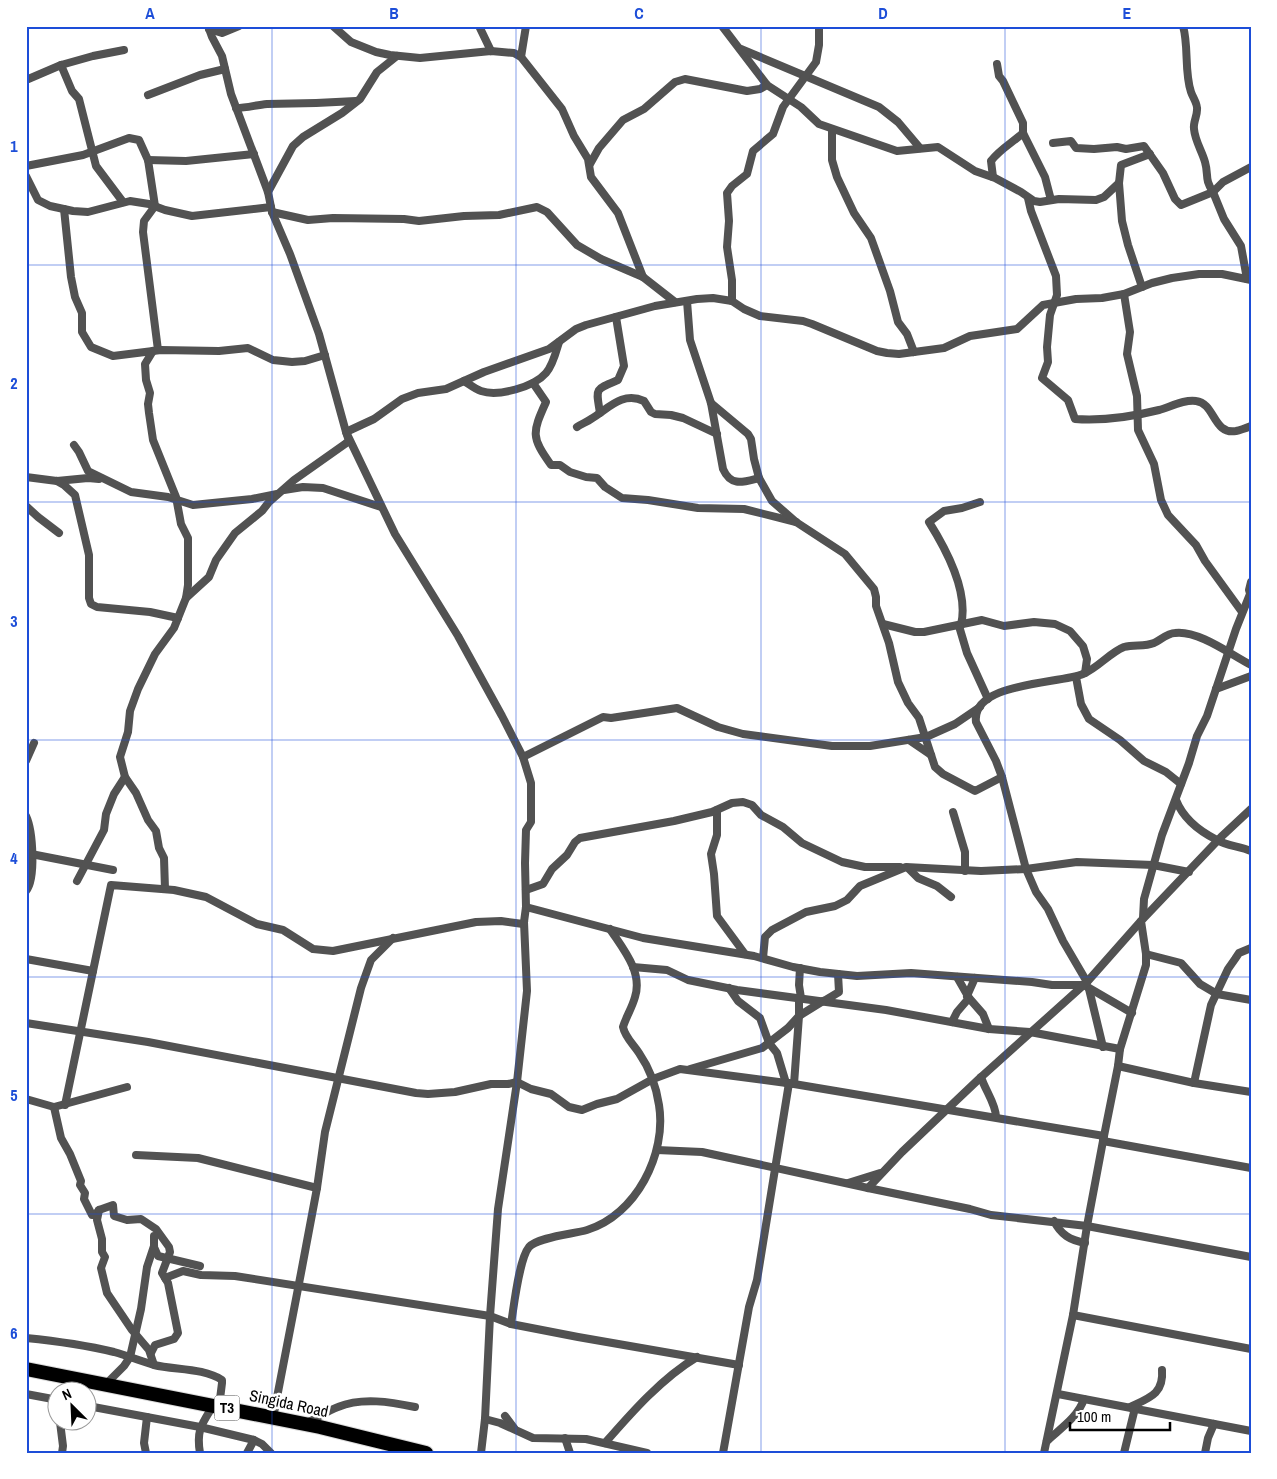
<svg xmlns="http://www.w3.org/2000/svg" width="1277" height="1479" font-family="'Archivo Narrow',sans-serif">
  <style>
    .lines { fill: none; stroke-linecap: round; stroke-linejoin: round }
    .trunk-casing { stroke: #dbdbdb; stroke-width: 16 }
    .minor { stroke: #525252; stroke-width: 8 }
    .trunk { stroke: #000; stroke-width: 14 }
    .grid { fill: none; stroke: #1d4ed8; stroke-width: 1; stroke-opacity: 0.55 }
    .labels { text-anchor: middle; stroke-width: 5; stroke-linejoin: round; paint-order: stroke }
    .shield { fill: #fff; stroke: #4c4c4c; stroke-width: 1 }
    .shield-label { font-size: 15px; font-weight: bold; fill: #000 }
    .street-label { font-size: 16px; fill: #000; stroke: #fff }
    .neatline { fill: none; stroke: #1d4ed8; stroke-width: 2 }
    .grid-label { font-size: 16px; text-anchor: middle; font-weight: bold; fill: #1d4ed8 }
  </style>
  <rect width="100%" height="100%" fill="#fff"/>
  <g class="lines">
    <g class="trunk-casing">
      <polyline id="trunk" points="26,1369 320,1427 426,1453"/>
    </g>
    <g class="minor">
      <polyline points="208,26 212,37 222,56 231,94 268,192 272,212 290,254 319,334 346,432 395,534 458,636 502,716 523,757 531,783 531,822 526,830 525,863 526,907 524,922 527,991 517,1082 498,1209 490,1316 485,1419 481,1453"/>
      <polyline points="333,26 351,42 376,52 390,55 420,58 491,51 514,53 521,57 562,109 574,136 588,159 591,177 618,213 643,277 675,302"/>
      <polyline points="479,26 491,51"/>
      <polyline points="722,26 767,85 801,107 819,124 897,151 938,147 975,171 995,178 1021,192 1034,201 1040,202 1059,199 1096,200 1104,197 1119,183 1121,165 1150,154"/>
      <path d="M1183,26C1189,47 1184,71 1191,92C1193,98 1198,104 1197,110C1197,117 1193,122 1194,129C1195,141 1202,151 1205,162C1209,176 1204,178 1213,192L1223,182L1251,167"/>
      <polyline points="209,29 222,33 239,26"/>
      <polyline points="741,49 879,107 898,122 920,148"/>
      <polyline points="521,57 526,26"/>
      <polyline points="997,64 999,76 1003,81 1023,123 1023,133 1045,177 1051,200"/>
      <polyline points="61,65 72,91 79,99 96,166 123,202"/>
      <polyline points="26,80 61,65 93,56 124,50"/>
      <polyline points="148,95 200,75 225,69"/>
      <path d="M236,108C247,108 256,105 267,104C297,104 326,103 356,101"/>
      <polyline points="832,130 832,160 837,177 854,213 871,238 890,291 898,322 907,334 914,352"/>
      <polyline points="1053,143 1071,141 1076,148 1094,149 1117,147 1126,149 1144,146 1163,173 1175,199 1181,205 1213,192 1224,219 1241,246 1247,279"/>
      <polyline points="148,160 186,161 254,154"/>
      <polyline points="590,164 599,148 623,120 644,109 675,82 685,79 747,91 760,89 767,85"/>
      <polyline points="26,166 83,155 129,138 139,140 148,160 155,206 144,221 143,232 158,350"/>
      <polyline points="26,176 38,200 50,206 73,211 88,212 130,201 149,204 165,210 192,216 271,207"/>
      <path d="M993,177L991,161C1000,149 1012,143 1023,133"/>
      <polyline points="1119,183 1122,221 1128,245 1142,287"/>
      <polyline points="268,192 293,146 303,137 342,113 360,99 377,72 397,56"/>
      <path d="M1028,198L1031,211L1056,276L1057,295L1050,315L1047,347L1048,362L1042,378L1068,400L1075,419C1103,421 1131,417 1159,410C1170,407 1185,399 1196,401C1215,403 1213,435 1236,431C1241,430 1246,428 1251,426"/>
      <polyline points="64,209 71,277 75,297 82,313 82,332 91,347 113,356 161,350 219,351 248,348 273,360 292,362 305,361 325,355"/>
      <polyline points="272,212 308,220 333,218 404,219 419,221 464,216 499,215 537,207 547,212 577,245 601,259 643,277"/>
      <polyline points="1124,294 1130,332 1127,354 1137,396 1138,430 1154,464 1161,500 1168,515 1196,545 1205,561 1242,612"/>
      <path d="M687,301L690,340L711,403L723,469C731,487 743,482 759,478"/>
      <polyline points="732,301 732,280 727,247 729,221 727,193 732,186 747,174 753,151 773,134 783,107 816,62 819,45 819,26"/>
      <polyline points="153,351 145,364 146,380 150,393 148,404 149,413 153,440 176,497 181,524 188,538 188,585 186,598"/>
      <path d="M464,381C469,384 475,389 481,391C498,397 534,387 546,373C553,365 556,352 559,342"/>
      <path d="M533,383L546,402C532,433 531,437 551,465H560L570,472L586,477L597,478L605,487L622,498L648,500L698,508L744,509L796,522"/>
      <polyline points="711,403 748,434 751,439 754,459 759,478 772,501 796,522 845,554 874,589 876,597 876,606 889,643 898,682 908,703 919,718 935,767 943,774 975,791 1002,777"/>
      <path d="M600,413C596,388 594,390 618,380L624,366L616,317"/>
      <path d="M577,427C581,424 587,422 591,419C608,409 622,391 644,401L651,412L655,414L671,415L683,418L717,434"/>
      <polyline points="74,445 79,452 88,471 131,492 168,497 193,505 252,499 277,494"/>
      <polyline points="26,477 57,481 88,478 99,479"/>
      <polyline points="57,481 64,485 75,495 89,555 89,598 91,604 97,607 150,612 178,618"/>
      <polyline points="284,490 303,487 323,488 381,507"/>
      <polyline points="26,506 38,517 59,533"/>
      <polyline points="1251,597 1249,590 1251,582"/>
      <polyline points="883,624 915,632 924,632 982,620 1004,626 1034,622 1055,624 1070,631 1083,646 1087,659 1085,673"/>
      <path d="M961,625C969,592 946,549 929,522L944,511L962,508L980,502"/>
      <polyline points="959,626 967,653 988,699"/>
      <polyline points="1076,677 1081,704 1089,719 1120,740 1144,761 1166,772 1181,784"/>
      <polyline points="1216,689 1251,676"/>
      <polyline points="909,740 931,755"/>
      <polyline points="523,757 603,717 611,718 677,708 718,727 743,734 832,746 870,746 926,737 955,724 980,707"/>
      <polyline points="26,761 34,743"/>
      <path d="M1176,800C1183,818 1199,831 1217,840C1227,846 1240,846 1251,851"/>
      <polyline points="717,810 717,835 711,854 714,874 717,916 745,954"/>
      <polyline points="953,812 965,852 965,871"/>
      <path d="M26,816C33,831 36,879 26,891"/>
      <polyline points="26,853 113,870"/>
      <polyline points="908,868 918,878 937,886 951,897"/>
      <polyline points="77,881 104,830 106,814 114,794 125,777"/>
      <polyline points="165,889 164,858 159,848 156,831 148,820 136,793 125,777 120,757 128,732 130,711 138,689 155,654 174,628 186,598 209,577 216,560 235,533 262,511 269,502 294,480 345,444 349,441 346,432 374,419 402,399 418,393 446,389 484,372 549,349 576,329 586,325 655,306 697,299 713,298 732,301 744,309 760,316 803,321 812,324 877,351 887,353 899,354 944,348 970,336 1017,329 1043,305 1076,299 1102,298 1124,294 1152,283 1172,278 1199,274 1222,274 1251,280"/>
      <polyline points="526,890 543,884 552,869 567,855 575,842 580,838 674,821 712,812 732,803 743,802 752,805 761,815 783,827 802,843 842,862 865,867 900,867"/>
      <polyline points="526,907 643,938 754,956 793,967 820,972 857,976 911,973 1032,982 1052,985 1084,985 1132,1013"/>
      <polyline points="1143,918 1144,899 1162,835 1189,763 1197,736 1207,716 1236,629 1250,594"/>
      <polyline points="1146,954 1181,963 1200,984 1217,994 1251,1000"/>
      <polyline points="763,958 765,937 772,930 806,912 835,906 847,900 860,886 906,867 981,871 1026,869 1077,862 1153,865 1189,872"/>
      <polyline points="26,959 93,971"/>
      <polyline points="633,967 667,970 688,980 737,990 886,1010 989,1029 1030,1032 1120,1049"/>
      <polyline points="800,968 799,985 801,998"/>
      <polyline points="957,977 969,998 983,1014 989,1029"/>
      <path d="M1087,982L1063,941L1048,909L1036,892L1026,869L1002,777L996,761L976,722C971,682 1059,684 1083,674C1098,668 1109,653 1124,647C1134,644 1144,647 1154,643C1160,640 1168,633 1175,633C1198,630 1230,654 1251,665"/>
      <polyline points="729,988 738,1001 760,1018 769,1043 777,1053 786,1083"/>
      <polyline points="1089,989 1103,1047"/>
      <polyline points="967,996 975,978"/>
      <polyline points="824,1001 839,992 838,974"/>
      <polyline points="952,1022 957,1012 969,998"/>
      <polyline points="26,1023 148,1042 416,1093 428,1094 455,1092 491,1084 508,1084 517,1082 531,1089 551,1094 569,1107 582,1110 597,1104 617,1099 653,1079 680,1069 794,1084 1104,1136"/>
      <polyline points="1118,1066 1194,1083 1251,1092"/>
      <polyline points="690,1069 762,1048 788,1028 799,1016 823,1001"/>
      <path d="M981,1077C985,1090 996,1104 996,1117"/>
      <polyline points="1194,1083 1211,1005 1228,969 1235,959 1239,953 1251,948"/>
      <polyline points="794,1084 799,1016 799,998"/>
      <polyline points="26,1099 54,1107 127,1087"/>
      <polyline points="65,1105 111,885 174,890 206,897 257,924 283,930 313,949 333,951 476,922 501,921 523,924 524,922"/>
      <polyline points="54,1107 61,1138 70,1154 81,1181 80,1185 85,1193 84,1199 92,1215 96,1214 99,1210 97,1220 102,1239 102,1252 105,1257 101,1268 107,1293 132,1330 149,1350 154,1365"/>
      <polyline points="1103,1141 1251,1168"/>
      <polyline points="657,1150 702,1152 868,1188 970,1209 991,1215 1087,1226 1251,1257"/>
      <polyline points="136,1155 198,1158 317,1188"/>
      <polyline points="848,1183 880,1173"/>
      <polyline points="868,1188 902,1152 980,1078 1087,982 1141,921"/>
      <polyline points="99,1210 113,1205 114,1216 127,1220 141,1219 156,1229 169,1247 170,1252 162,1273 168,1283 178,1333 174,1339 155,1345 151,1353"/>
      <path d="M1054,1221C1061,1235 1070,1240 1085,1243"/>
      <polyline points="154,1236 154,1247 158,1256 200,1266"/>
      <polyline points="165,1278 183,1271 201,1275 235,1276 490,1316 511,1324 578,1337 739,1365"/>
      <polyline points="1073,1315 1251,1349"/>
      <path d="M511,1324C514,1306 519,1259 529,1247C538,1237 573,1234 587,1230C636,1215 667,1154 659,1105C656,1085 650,1069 639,1053C633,1044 625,1037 623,1027C626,1017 632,1008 635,997C643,972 623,949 610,929"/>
      <path d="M26,1338C56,1341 85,1345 114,1352C128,1356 141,1361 154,1365C175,1370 204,1368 222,1380V1383L219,1407"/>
      <polyline points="105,1385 124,1366 130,1357 141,1309 147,1267 154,1246"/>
      <polyline points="26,1394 58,1400"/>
      <polyline points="1058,1394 1251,1431"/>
      <polyline points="88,1406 200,1427 254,1440 262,1444 271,1453"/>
      <path d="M1130,1407C1149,1398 1164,1394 1162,1370"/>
      <polyline points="505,1416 514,1428"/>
      <polyline points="273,1418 301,1273 317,1188 325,1132 361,988 371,960 393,938"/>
      <polyline points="485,1419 500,1423 533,1438 586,1439 647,1453"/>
      <polyline points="60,1422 63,1446 62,1453"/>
      <path d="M307,1423C317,1418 327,1411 338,1407C362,1397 391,1402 415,1407"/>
      <polyline points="565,1438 570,1453"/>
      <path d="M1047,1441C1061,1428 1078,1417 1084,1399"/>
      <path d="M605,1443C632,1412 662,1378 697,1357"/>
      <polyline points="146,1453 144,1443 147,1417"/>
      <path d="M200,1453C196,1430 202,1424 213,1406"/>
      <polyline points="247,1453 254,1440"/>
      <polyline points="723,1453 749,1307 757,1280 789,1083"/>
      <polyline points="1044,1453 1073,1315 1087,1226 1103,1141 1118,1066 1120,1049 1146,965 1146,954 1141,921 1221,837 1251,809"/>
      <polyline points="1124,1453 1135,1408"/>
      <polyline points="1205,1453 1208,1438 1214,1424"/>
    </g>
    <use href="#trunk" class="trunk"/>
  </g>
  <path class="grid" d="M272,26V1453M516,26V1453M761,26V1453M1005,26V1453M26,265H1251M26,502H1251M26,740H1251M26,977H1251M26,1214H1251"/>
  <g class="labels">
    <rect class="shield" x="214.5" y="1395.5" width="25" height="25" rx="4"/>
    <g class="shield-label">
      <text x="227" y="1413">T3</text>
    </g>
    <g class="street-label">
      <text transform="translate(289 1403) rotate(12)" y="6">Singida Road</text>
    </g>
  </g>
  <rect width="1277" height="1479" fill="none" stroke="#ffffff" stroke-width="55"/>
  <g transform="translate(72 1406) rotate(336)"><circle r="24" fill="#ffffff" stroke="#999999"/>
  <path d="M0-4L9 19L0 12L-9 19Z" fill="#000000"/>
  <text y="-8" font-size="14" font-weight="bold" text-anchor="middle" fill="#000000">N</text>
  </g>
  <path d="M1070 1422v8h100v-8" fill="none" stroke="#000000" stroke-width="2.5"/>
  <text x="1077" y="1422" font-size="15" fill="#000000" stroke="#ffffff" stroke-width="4" paint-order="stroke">100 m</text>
  <rect x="28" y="28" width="1222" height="1424" class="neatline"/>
  <g class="grid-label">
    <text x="150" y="19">A</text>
    <text x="394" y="19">B</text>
    <text x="639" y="19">C</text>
    <text x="883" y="19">D</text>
    <text x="1127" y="19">E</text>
    <text x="14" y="152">1</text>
    <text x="14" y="389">2</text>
    <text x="14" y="627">3</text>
    <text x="14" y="864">4</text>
    <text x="14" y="1101">5</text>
    <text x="14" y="1339">6</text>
  </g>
</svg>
